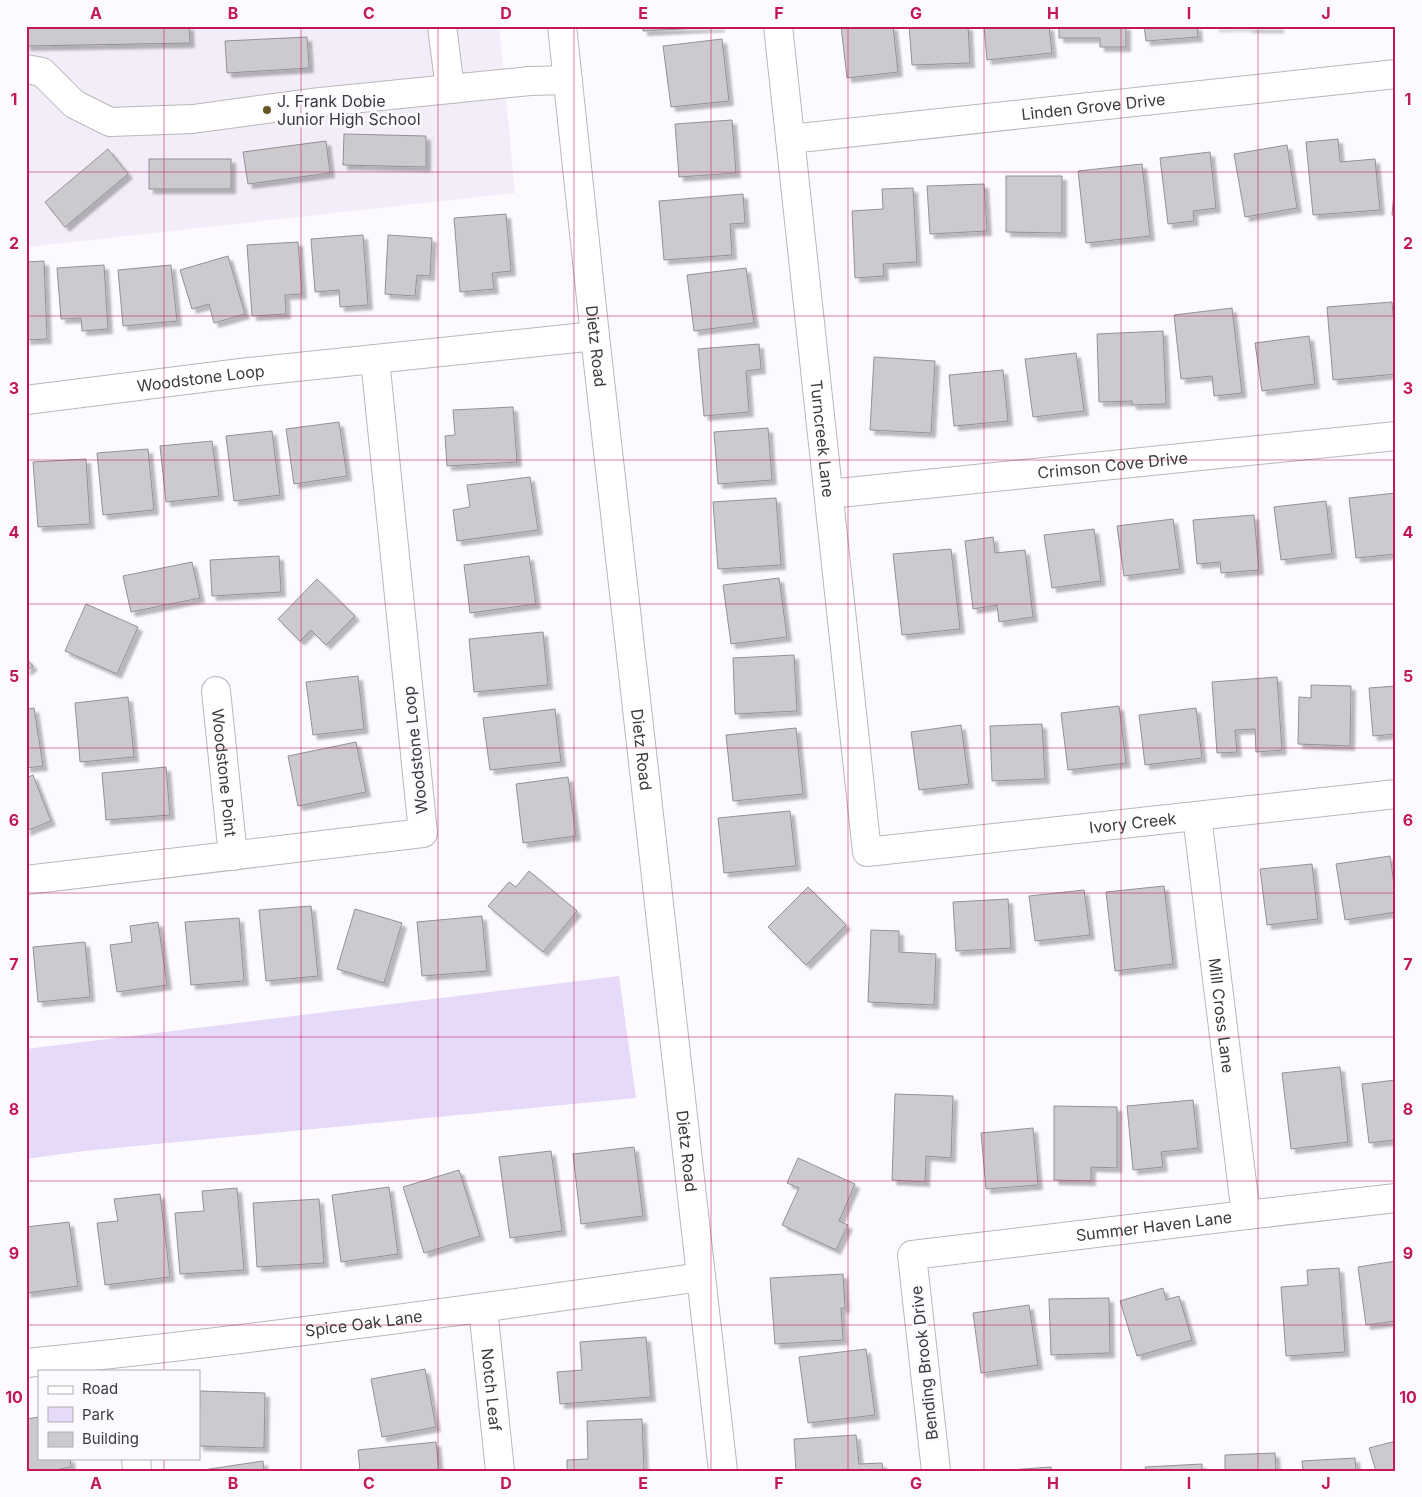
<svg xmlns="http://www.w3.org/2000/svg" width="1422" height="1497" font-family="Inter,sans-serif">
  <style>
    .built { fill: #f2edf9 }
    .green { fill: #e7daf9 }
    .building { fill: #cccacf; stroke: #939196; filter: url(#shadow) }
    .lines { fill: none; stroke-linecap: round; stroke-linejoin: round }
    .minor-casing { stroke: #b9b7bc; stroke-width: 30 }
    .minor { stroke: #fff; stroke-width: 28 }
    .grid { fill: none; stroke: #c2185b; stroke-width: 1; stroke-opacity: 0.55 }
    .poi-dot { fill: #655623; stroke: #fcfaff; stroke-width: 2 }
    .labels { text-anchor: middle; stroke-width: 5; stroke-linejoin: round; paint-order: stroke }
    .poi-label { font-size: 16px; fill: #3b3a3d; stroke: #fcfaff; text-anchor: start }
    .street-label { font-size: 16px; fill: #3b3a3d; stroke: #fcfaff }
    .neatline { fill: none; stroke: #c2185b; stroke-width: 2 }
    .grid-label { font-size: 16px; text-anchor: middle; font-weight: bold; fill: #c2185b }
  </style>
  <defs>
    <filter id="shadow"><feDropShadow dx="4.5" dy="4.5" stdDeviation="1" flood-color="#0004"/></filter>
  </defs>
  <rect width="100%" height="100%" fill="#fcfaff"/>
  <polygon class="built" points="26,26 499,26 515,193 26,247"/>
  <polygon class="green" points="619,976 636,1098 84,1151 26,1159 26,1049"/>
  <g class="building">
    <polygon points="26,26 189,26 190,43 26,46"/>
    <polygon points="643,26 720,26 720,27 643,31"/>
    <polygon points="841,26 893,26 898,72 847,78"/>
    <polygon points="909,26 968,26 970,63 912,65"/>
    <polygon points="984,26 1049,26 1052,53 987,60"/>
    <polygon points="1059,26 1126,26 1126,47 1100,47 1100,38 1059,38"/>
    <polygon points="1144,26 1197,26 1198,37 1146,41"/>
    <polygon points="1248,26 1215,27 1215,26 1279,26 1279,28 1248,28"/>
    <polygon points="307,37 309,68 227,73 225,41"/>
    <polygon points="722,39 729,101 671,107 663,46"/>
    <polygon points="732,120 736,173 679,177 675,124"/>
    <polygon points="344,134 426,136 426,167 343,165"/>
    <polygon points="1338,139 1340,162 1375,159 1380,210 1313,215 1306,142"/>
    <polygon points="326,141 330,173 248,184 243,152"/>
    <polygon points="1287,145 1297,208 1245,217 1234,154"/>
    <polygon points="108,149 128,174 65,227 45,202"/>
    <polygon points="1210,152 1216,208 1193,211 1194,221 1168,224 1160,158"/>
    <rect x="149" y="159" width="82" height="30"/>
    <polygon points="1142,164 1150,236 1086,243 1078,171"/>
    <polygon points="1396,169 1396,215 1392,215"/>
    <polygon points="1006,176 1062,176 1062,233 1006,232"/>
    <polygon points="984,184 987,231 930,234 927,186"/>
    <polygon points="913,188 917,262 883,264 884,276 855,278 852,211 883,209 882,189"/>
    <polygon points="743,194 745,223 730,224 732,255 664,260 659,201"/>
    <polygon points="506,214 511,271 492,273 494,289 460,292 454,218"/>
    <polygon points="363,235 368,305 340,307 339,290 315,292 311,239"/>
    <polygon points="388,235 432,238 430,276 417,275 415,296 385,294"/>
    <polygon points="298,242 302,294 285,295 286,314 252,316 247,245"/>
    <polygon points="228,256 245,314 214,323 209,304 192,309 180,270"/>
    <polygon points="44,261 47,339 26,340 26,262"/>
    <polygon points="104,265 108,329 82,331 81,318 61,319 57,268"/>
    <polygon points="171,265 177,321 123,326 118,270"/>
    <polygon points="746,268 754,323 694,331 687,275"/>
    <polygon points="1392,302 1396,345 1396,374 1333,380 1327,307"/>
    <polygon points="1232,308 1242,393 1214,396 1212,376 1181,379 1174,315"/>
    <polygon points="1163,331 1166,404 1132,405 1132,401 1099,402 1097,334"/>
    <polygon points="1309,336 1315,384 1262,391 1255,343"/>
    <polygon points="759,344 761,369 746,371 749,412 704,416 698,349"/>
    <polygon points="1076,353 1084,411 1033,417 1025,359"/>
    <polygon points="874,357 935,361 931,433 870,430"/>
    <polygon points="1003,370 1008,421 954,426 949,375"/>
    <polygon points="513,407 517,462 447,466 445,436 455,435 453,410"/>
    <polygon points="339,422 347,476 294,484 286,429"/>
    <polygon points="768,428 772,480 718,484 714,432"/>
    <polygon points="272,431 280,495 234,501 226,436"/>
    <polygon points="212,441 219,496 166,502 160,446"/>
    <polygon points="148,449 154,510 103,515 97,453"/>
    <polygon points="86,459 90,524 38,527 33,462"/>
    <polygon points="530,477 538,530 457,541 453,510 470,507 467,485"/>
    <polygon points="1396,493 1396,554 1356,558 1349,498"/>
    <polygon points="776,498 781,565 718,569 713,502"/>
    <polygon points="1326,501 1332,554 1281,560 1274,507"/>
    <polygon points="1254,515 1259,570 1221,573 1220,562 1197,564 1193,520"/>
    <polygon points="1173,519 1180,569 1124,576 1117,526"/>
    <polygon points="1094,529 1101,581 1052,588 1044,535"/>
    <polygon points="993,537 995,553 1025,550 1033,617 999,622 997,605 973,609 965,541"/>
    <polygon points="951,549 960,629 902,635 893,554"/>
    <polygon points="279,556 281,592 212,596 210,560"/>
    <polygon points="529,556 536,604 470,613 464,565"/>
    <polygon points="192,562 200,598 131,612 123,576"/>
    <polygon points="779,578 787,637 731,644 723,585"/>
    <polygon points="317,579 355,616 326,645 311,630 300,641 278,619"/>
    <polygon points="86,604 138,627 117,674 65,651"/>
    <polygon points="543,632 548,685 474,692 469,639"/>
    <polygon points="794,655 797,711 735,714 733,658"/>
    <polygon points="26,658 33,666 26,671"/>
    <polygon points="358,676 364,729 313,735 306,682"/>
    <polygon points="1277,677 1282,750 1256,752 1255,729 1235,730 1237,752 1217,753 1212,682"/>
    <polygon points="1311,685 1351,686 1350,746 1298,744 1299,697 1311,698"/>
    <polygon points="1396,686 1396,734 1373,736 1369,688"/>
    <polygon points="128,697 134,757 80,762 75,703"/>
    <polygon points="1119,706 1126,763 1068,770 1061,713"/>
    <polygon points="34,708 43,766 26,768 26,709"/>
    <polygon points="1196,708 1202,758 1145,765 1139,715"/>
    <polygon points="555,709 561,762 490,770 483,718"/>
    <polygon points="1042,724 1045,779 992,781 990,726"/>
    <polygon points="961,725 969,784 919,790 911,732"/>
    <polygon points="796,728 803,794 733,801 726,735"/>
    <polygon points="356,742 366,792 298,806 288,756"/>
    <polygon points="166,767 170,815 106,820 102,773"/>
    <polygon points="33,775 51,821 26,831 26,778"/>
    <polygon points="568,777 576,836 523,843 516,784"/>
    <polygon points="790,811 796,866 724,873 718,818"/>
    <polygon points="1390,856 1396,898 1396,912 1345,920 1336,864"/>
    <polygon points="1312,864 1318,919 1267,925 1260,869"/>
    <polygon points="529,871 577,911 543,952 488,906 509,882 516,887"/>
    <polygon points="1164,886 1173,964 1115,971 1106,892"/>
    <polygon points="808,887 846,925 806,965 768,927"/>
    <polygon points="1084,890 1090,935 1035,941 1029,896"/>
    <polygon points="1008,899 1011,948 956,951 953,902"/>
    <polygon points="311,906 318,976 266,981 259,910"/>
    <polygon points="355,909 402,923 384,983 337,969"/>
    <polygon points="482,916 487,971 422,976 417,922"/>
    <polygon points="239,918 244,981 191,985 185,922"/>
    <polygon points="158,922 167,985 117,992 110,945 132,942 130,926"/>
    <polygon points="871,930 899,931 899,952 936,954 934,1005 868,1002"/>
    <polygon points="85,942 90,997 38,1002 33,947"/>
    <polygon points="1340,1067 1348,1142 1291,1149 1282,1073"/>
    <polygon points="1396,1080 1396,1140 1369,1143 1362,1084"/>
    <polygon points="895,1094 953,1096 951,1158 926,1156 925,1182 892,1180"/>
    <polygon points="1193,1100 1198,1148 1161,1152 1163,1167 1133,1170 1127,1106"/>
    <polygon points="1054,1106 1117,1107 1117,1168 1091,1167 1091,1181 1054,1180"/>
    <polygon points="1033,1128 1038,1185 986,1189 981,1133"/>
    <polygon points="634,1147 643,1216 581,1224 573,1154"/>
    <polygon points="551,1151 562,1231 510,1238 499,1157"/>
    <polygon points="798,1158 855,1184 839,1221 848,1225 836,1250 782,1225 799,1188 787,1183"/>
    <polygon points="459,1170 480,1236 424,1253 403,1187"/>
    <polygon points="389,1187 398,1254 341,1262 332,1195"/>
    <polygon points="237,1188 244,1270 180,1274 175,1213 204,1211 202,1191"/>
    <polygon points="160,1194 170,1277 105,1285 97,1223 118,1221 114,1199"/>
    <polygon points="319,1199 324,1263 257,1267 253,1203"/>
    <polygon points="69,1222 78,1286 26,1293 26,1227"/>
    <polygon points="1396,1261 1396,1321 1366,1325 1358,1267"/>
    <polygon points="1339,1268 1345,1352 1286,1356 1281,1287 1308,1285 1307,1270"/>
    <polygon points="843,1274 845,1308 841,1308 843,1340 775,1344 770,1278"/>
    <polygon points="1163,1288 1166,1300 1179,1296 1192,1340 1137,1356 1120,1301"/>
    <polygon points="1109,1298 1110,1353 1051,1355 1049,1299"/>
    <polygon points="1029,1305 1038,1365 981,1373 973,1313"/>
    <polygon points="646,1337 651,1397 560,1404 557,1372 582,1370 580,1342"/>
    <polygon points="866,1349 875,1415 808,1423 799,1357"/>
    <polygon points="425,1369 436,1427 382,1437 371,1379"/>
    <polygon points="200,1391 265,1393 264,1448 199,1446"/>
    <polygon points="39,1417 39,1458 70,1458 71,1467 49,1471 26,1471 26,1419"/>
    <polygon points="642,1419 644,1471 567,1471 567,1460 588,1459 587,1421"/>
    <polygon points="856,1435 859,1464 882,1463 883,1471 796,1471 794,1439"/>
    <polygon points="1396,1441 1396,1471 1376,1471 1369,1448"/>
    <polygon points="436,1442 439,1471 360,1471 358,1450"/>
    <polygon points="1275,1453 1276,1471 1225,1471 1225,1455"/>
    <polygon points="1355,1458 1356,1471 1303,1471 1302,1461"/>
    <polygon points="263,1461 264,1471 203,1471 203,1470"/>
    <polygon points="1202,1464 1202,1471 1146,1471 1145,1467"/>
    <polygon points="1051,1467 1052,1471 996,1471"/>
  </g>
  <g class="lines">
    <g class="minor-casing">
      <g id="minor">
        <polyline points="442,26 450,89 530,81 568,80"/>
        <path id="s1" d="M562,26L595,336L723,1471"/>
        <path id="s2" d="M778,26L867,852L1396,794"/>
        <polyline points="26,69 42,72 74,104 110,122 193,119 311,103 450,89"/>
        <path id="s3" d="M790,139L1396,74"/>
        <path id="s4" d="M26,400L249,372L595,336"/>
        <path id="s5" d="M829,494L1396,436"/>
        <path id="s6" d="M216,691L233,856"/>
        <path id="s7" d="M1197,816L1246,1215"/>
        <polyline points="26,880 423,833 375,359"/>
        <path id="s8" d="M483,1308L500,1471"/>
        <path id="s9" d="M26,1363C252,1340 476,1309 701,1277"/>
        <polyline points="136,1458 137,1471"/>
        <path id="s10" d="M936,1471L912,1255L1246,1215L1396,1198"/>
      </g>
    </g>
    <use href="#minor" class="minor"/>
  </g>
  <path class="grid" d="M164,26V1371M301,26V1471M438,26V1471M574,26V1471M711,26V1471M848,26V1471M984,26V1471M1121,26V1471M1258,26V1471M26,172H1396M26,316H1396M26,460H1396M26,604H1396M26,748H1396M26,893H1396M26,1037H1396M26,1181H1396M26,1325H1396M164,1458V1471"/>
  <circle class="poi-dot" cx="267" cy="110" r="5"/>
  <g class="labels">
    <g class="poi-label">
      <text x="277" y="107">J. Frank Dobie<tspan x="277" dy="18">Junior High School</tspan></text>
    </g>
    <g class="street-label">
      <text dy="6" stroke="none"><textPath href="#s3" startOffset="305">Linden Grove Drive</textPath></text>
      <text dy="6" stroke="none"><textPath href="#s1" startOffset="322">Dietz Road</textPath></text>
      <text dy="6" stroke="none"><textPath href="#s4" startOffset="176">Woodstone Loop</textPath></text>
      <text dy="6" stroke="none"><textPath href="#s2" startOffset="415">Turncreek Lane</textPath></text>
      <text dy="6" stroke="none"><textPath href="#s5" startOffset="285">Crimson Cove Drive</textPath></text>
      <text dy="6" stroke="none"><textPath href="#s1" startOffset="728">Dietz Road</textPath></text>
      <text transform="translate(415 750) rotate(-96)" y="6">Woodstone Loop</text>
      <text dy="6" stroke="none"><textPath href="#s6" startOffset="82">Woodstone Point</textPath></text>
      <text dy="6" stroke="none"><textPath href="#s2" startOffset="1098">Ivory Creek</textPath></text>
      <text dy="6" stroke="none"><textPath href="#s7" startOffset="201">Mill Cross Lane</textPath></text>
      <text dy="6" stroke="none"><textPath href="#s1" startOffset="1132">Dietz Road</textPath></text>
      <text dy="6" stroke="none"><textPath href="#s10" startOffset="461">Summer Haven Lane</textPath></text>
      <text dy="6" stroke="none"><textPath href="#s9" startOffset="340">Spice Oak Lane</textPath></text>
      <text transform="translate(924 1363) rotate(-96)" y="6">Bending Brook Drive</text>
      <text dy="6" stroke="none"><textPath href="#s8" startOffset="82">Notch Leaf</textPath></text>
    </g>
  </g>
  <rect width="1422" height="1497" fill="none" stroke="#fcfaff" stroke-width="55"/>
  <rect x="38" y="1370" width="162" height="90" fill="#fcfaff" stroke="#afadb1"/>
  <rect x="48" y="1386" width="25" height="8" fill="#ffffff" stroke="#afadb1"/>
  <text x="82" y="1394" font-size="15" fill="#3b3a3d">Road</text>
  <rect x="48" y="1407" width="25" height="15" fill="#e7daf9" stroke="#afadb1"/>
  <text x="82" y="1420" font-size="15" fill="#3b3a3d">Park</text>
  <rect x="48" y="1432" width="25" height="15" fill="#cccacf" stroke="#afadb1"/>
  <text x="82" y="1444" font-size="15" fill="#3b3a3d">Building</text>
  <rect x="28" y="28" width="1366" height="1442" class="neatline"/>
  <g class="grid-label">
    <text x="96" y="19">A</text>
    <text x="233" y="19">B</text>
    <text x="369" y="19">C</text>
    <text x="506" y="19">D</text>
    <text x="643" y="19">E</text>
    <text x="779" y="19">F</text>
    <text x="916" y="19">G</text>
    <text x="1053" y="19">H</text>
    <text x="1189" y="19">I</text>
    <text x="1326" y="19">J</text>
    <text x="14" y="105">1</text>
    <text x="1408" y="105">1</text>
    <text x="14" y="249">2</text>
    <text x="1408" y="249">2</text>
    <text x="14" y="394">3</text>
    <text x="1408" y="394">3</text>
    <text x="14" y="538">4</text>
    <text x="1408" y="538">4</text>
    <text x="14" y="682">5</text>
    <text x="1408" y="682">5</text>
    <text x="14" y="826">6</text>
    <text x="1408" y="826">6</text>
    <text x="14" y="970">7</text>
    <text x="1408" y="970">7</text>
    <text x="14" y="1115">8</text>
    <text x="1408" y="1115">8</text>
    <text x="14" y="1259">9</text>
    <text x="1408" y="1259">9</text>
    <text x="14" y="1403">10</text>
    <text x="1408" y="1403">10</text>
    <text x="96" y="1489">A</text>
    <text x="233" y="1489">B</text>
    <text x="369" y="1489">C</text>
    <text x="506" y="1489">D</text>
    <text x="643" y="1489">E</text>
    <text x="779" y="1489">F</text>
    <text x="916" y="1489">G</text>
    <text x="1053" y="1489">H</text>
    <text x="1189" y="1489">I</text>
    <text x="1326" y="1489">J</text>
  </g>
</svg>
